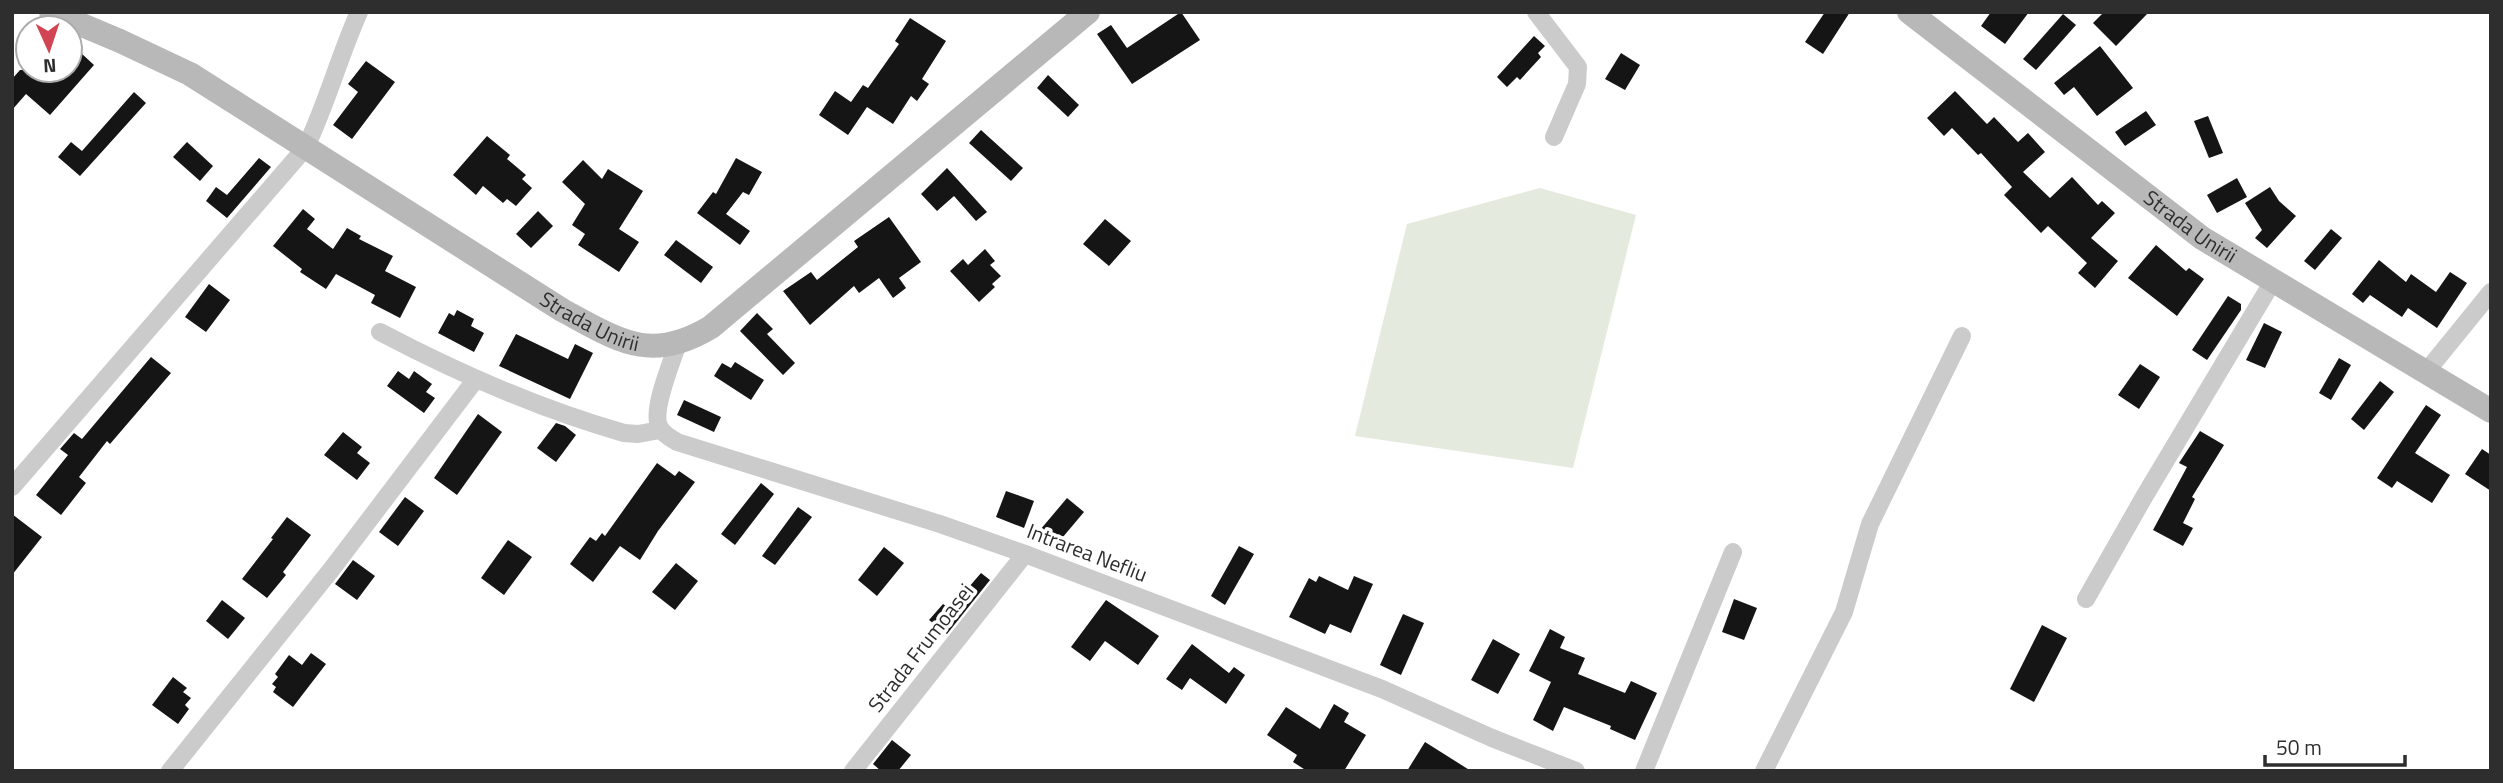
<svg xmlns="http://www.w3.org/2000/svg" width="2503" height="783" font-family="'Titillium Web',sans-serif">
  <style>
    .green { fill: #e4eadd }
    .building { fill: #151515 }
    .lines { fill: none; stroke-linecap: round; stroke-linejoin: round }
    .street { stroke: #cbcbcb; stroke-width: 18 }
    .secondary { stroke: #b8b8b8; stroke-width: 24 }
    .labels { text-anchor: middle; stroke-width: 7; stroke-linejoin: round; paint-order: stroke }
    .street-label { font-size: 21px; fill: #2e2e2e; stroke: #fff }
  </style>
  <rect width="100%" height="100%" fill="#fff"/>
  <polygon class="green" points="1540,188 1636,215 1573,468 1355,436 1407,224"/>
  <g class="building">
    <polygon points="1181,12 1200,40 1132,84 1097,34 1111,25 1127,48"/>
    <polygon points="1825,12 1850,12 1823,54 1805,42"/>
    <polygon points="1991,12 2029,12 2005,44 1981,26"/>
    <polygon points="2104,12 2149,12 2116,46 2093,23"/>
    <polygon points="2063,14 2076,25 2036,70 2023,59"/>
    <polygon points="910,18 946,41 922,79 929,84 917,101 911,96 893,124 867,107 848,135 819,115 835,91 851,102 863,85 868,88 899,44 895,41"/>
    <polygon points="1534,36 1545,46 1538,53 1541,57 1520,80 1517,77 1507,87 1497,77"/>
    <polygon points="2100,46 2133,88 2097,116 2074,87 2064,95 2054,83"/>
    <polygon points="81,53 94,65 50,115 26,94 12,110 12,79 20,70 70,70 70,65"/>
    <polygon points="1621,53 1640,65 1625,90 1605,79"/>
    <polygon points="366,61 395,82 352,139 333,125 358,92 348,84"/>
    <polygon points="1048,75 1079,105 1068,117 1037,88"/>
    <polygon points="1955,91 1987,124 1994,117 2018,142 2028,133 2045,152 2023,172 2050,198 2072,177 2098,205 2102,201 2115,213 2091,238 2118,261 2095,288 2078,273 2087,263 2048,226 2041,233 2004,195 2012,187 1981,153 1978,155 1952,128 1944,136 1927,118"/>
    <polygon points="134,92 146,103 80,176 58,157 71,142 82,151"/>
    <polygon points="2146,111 2156,125 2125,146 2115,132"/>
    <polygon points="2208,116 2223,153 2209,158 2194,121"/>
    <polygon points="981,130 1023,168 1011,181 969,143"/>
    <polygon points="487,136 510,155 507,159 526,175 522,179 532,188 516,206 507,199 503,203 483,186 476,195 453,175"/>
    <polygon points="187,142 213,166 200,181 173,157"/>
    <polygon points="259,158 271,167 227,218 206,201 216,187 227,195"/>
    <polygon points="736,158 762,172 749,195 743,192 726,214 750,231 740,245 697,213 713,192 716,194"/>
    <polygon points="583,160 602,179 608,169 643,191 619,229 639,242 619,272 578,245 585,234 572,225 585,204 562,182"/>
    <polygon points="947,168 987,212 976,221 954,196 937,211 921,194"/>
    <polygon points="2237,178 2247,197 2217,213 2207,195"/>
    <polygon points="2270,187 2279,201 2296,216 2267,248 2255,238 2262,230 2245,203"/>
    <polygon points="303,209 315,219 307,229 333,249 347,228 361,236 359,239 393,256 385,271 416,287 400,318 371,303 375,295 336,274 326,289 300,272 302,269 273,246"/>
    <polygon points="538,211 553,226 531,248 516,234"/>
    <polygon points="889,217 921,262 899,278 906,288 893,298 879,278 859,293 854,286 810,325 783,291 811,272 817,280 858,247 854,241"/>
    <polygon points="1105,219 1131,241 1109,266 1083,244"/>
    <polygon points="2331,229 2342,238 2315,270 2304,261"/>
    <polygon points="676,240 713,267 701,283 664,255"/>
    <polygon points="2156,245 2186,271 2189,268 2204,279 2177,316 2128,278"/>
    <polygon points="985,249 995,261 990,265 1001,276 992,284 995,287 979,302 950,271 963,259 968,265"/>
    <polygon points="2379,260 2406,282 2411,274 2436,292 2450,272 2467,283 2437,328 2408,308 2402,317 2370,295 2363,303 2352,294"/>
    <polygon points="209,284 230,300 206,332 185,317"/>
    <polygon points="2228,296 2241,304 2241,310 2207,360 2192,350"/>
    <polygon points="457,310 474,319 471,326 484,333 474,352 438,333 449,313 454,316"/>
    <polygon points="757,313 773,329 767,334 795,363 783,375 740,331"/>
    <polygon points="2264,323 2282,332 2265,368 2246,360"/>
    <polygon points="516,334 568,359 575,344 593,353 570,399 499,366"/>
    <polygon points="151,357 171,373 110,444 107,441 79,477 86,483 61,515 36,495 68,455 60,449 74,433 82,439"/>
    <polygon points="2339,358 2351,365 2331,400 2319,393"/>
    <polygon points="735,362 764,380 751,400 714,376 722,363 731,368"/>
    <polygon points="2140,364 2160,377 2139,409 2118,395"/>
    <polygon points="398,371 409,379 414,371 432,384 426,392 435,398 424,413 387,386"/>
    <polygon points="2380,381 2394,392 2364,430 2351,419"/>
    <polygon points="684,400 721,417 714,432 677,415"/>
    <polygon points="2426,405 2441,415 2415,453 2450,475 2432,503 2397,481 2392,488 2377,478"/>
    <polygon points="478,414 502,432 457,495 434,478"/>
    <polygon points="556,423 565,426 576,435 556,462 537,448"/>
    <polygon points="2200,431 2224,445 2192,497 2195,499 2183,523 2193,528 2183,546 2153,530 2187,467 2179,463"/>
    <polygon points="343,432 362,447 357,453 370,463 357,480 324,455"/>
    <polygon points="2482,449 2491,455 2491,491 2465,474"/>
    <polygon points="657,463 675,476 679,471 695,482 658,531 640,560 620,546 593,582 570,564 590,537 596,541 602,533 605,536"/>
    <polygon points="761,483 774,494 735,545 721,534"/>
    <polygon points="1006,491 1034,501 1024,528 996,517"/>
    <polygon points="405,497 424,511 398,546 379,532"/>
    <polygon points="1067,498 1084,512 1057,544 1040,530"/>
    <polygon points="798,507 812,517 775,565 762,556"/>
    <polygon points="12,514 42,537 12,575"/>
    <polygon points="287,517 311,535 283,572 286,575 267,598 242,579 273,539 271,538"/>
    <polygon points="508,540 532,557 504,595 481,578"/>
    <polygon points="1239,546 1254,554 1225,605 1211,596"/>
    <polygon points="884,547 904,563 877,596 858,580"/>
    <polygon points="353,560 375,576 357,600 335,584"/>
    <polygon points="676,563 698,581 675,610 652,592"/>
    <polygon points="981,573 990,580 947,634 929,620 943,604 950,609"/>
    <polygon points="1319,576 1348,590 1354,576 1373,584 1351,633 1330,624 1325,634 1289,617 1309,578 1316,582"/>
    <polygon points="1734,599 1757,608 1744,640 1722,632"/>
    <polygon points="222,600 245,618 228,639 206,621"/>
    <polygon points="1106,600 1159,636 1138,665 1105,641 1090,661 1071,647"/>
    <polygon points="1403,614 1424,623 1401,675 1380,665"/>
    <polygon points="2042,625 2067,638 2034,702 2010,689"/>
    <polygon points="1550,629 1565,637 1560,648 1585,658 1578,674 1625,693 1631,681 1657,693 1635,740 1610,729 1611,726 1564,707 1553,731 1533,720 1551,682 1529,671"/>
    <polygon points="1493,639 1520,654 1498,694 1471,680"/>
    <polygon points="1192,644 1229,673 1234,667 1245,675 1226,704 1190,678 1182,690 1166,679"/>
    <polygon points="311,653 326,664 293,707 273,692 276,687 272,684 278,677 275,674 289,655 302,665"/>
    <polygon points="173,677 187,688 183,692 191,698 185,705 189,709 178,724 152,705"/>
    <polygon points="1334,704 1349,713 1344,722 1366,735 1344,771 1307,771 1293,762 1297,755 1267,735 1286,707 1320,729"/>
    <polygon points="892,740 911,755 898,771 881,771 873,764"/>
    <polygon points="1425,742 1471,771 1407,771"/>
  </g>
  <g class="lines">
    <g class="street">
      <polyline points="1536,12 1578,67 1577,84 1554,137"/>
      <path d="M380,332C458,373 539,409 624,433L638,434L660,430"/>
      <path d="M678,343C672,362 650,412 660,428C664,435 671,438 677,442L940,524L1025,554L1382,689L1492,738L1576,771"/>
      <polyline points="2426,372 2491,292"/>
      <path d="M12,487L306,147C327,103 339,57 359,12"/>
      <polyline points="2086,599 2144,497 2273,281"/>
      <polyline points="170,771 331,570 476,379"/>
      <polyline points="853,771 1025,554"/>
      <polyline points="1644,771 1733,552"/>
      <polyline points="1764,771 1844,612 1870,524 1962,336"/>
    </g>
    <g class="secondary">
      <path id="s1" d="M51,12L120,41L190,74L562,310C618,340 650,364 711,327L1088,12"/>
      <path id="s2" d="M1909,12L2202,238L2491,411"/>
    </g>
  </g>
  <g class="labels">
    <g class="street-label">
      <text dy="7" stroke="none"><textPath href="#s2" startOffset="354">Strada Unirii</textPath></text>
      <text dy="7" stroke="none"><textPath href="#s1" startOffset="623">Strada Unirii</textPath></text>
      <text transform="translate(1087 553) rotate(21)" y="7">Intrarea Nefliu</text>
      <text transform="translate(921 648) rotate(-52)" y="7">Strada Frumoasei</text>
    </g>
  </g>
  <rect width="2503" height="783" fill="none" stroke="#2e2e2e" stroke-width="28"/>
  <g transform="translate(49 49) rotate(177)"><circle r="33" fill="#ffffff" stroke="#ababab" stroke-width="2"/>
  <path d="M0-5L12 26L0 18L-12 26Z" fill="#d14453"/>
  <text y="-10" font-size="19" font-weight="bold" text-anchor="middle" fill="#2e2e2e">N</text>
  </g>
  <path d="M2265 755v10h140v-10" fill="none" stroke="#2e2e2e" stroke-width="3.5"/>
  <text x="2276" y="755" font-size="21" fill="#2e2e2e" stroke="#ffffff" stroke-width="5" paint-order="stroke">50 m</text>
</svg>
